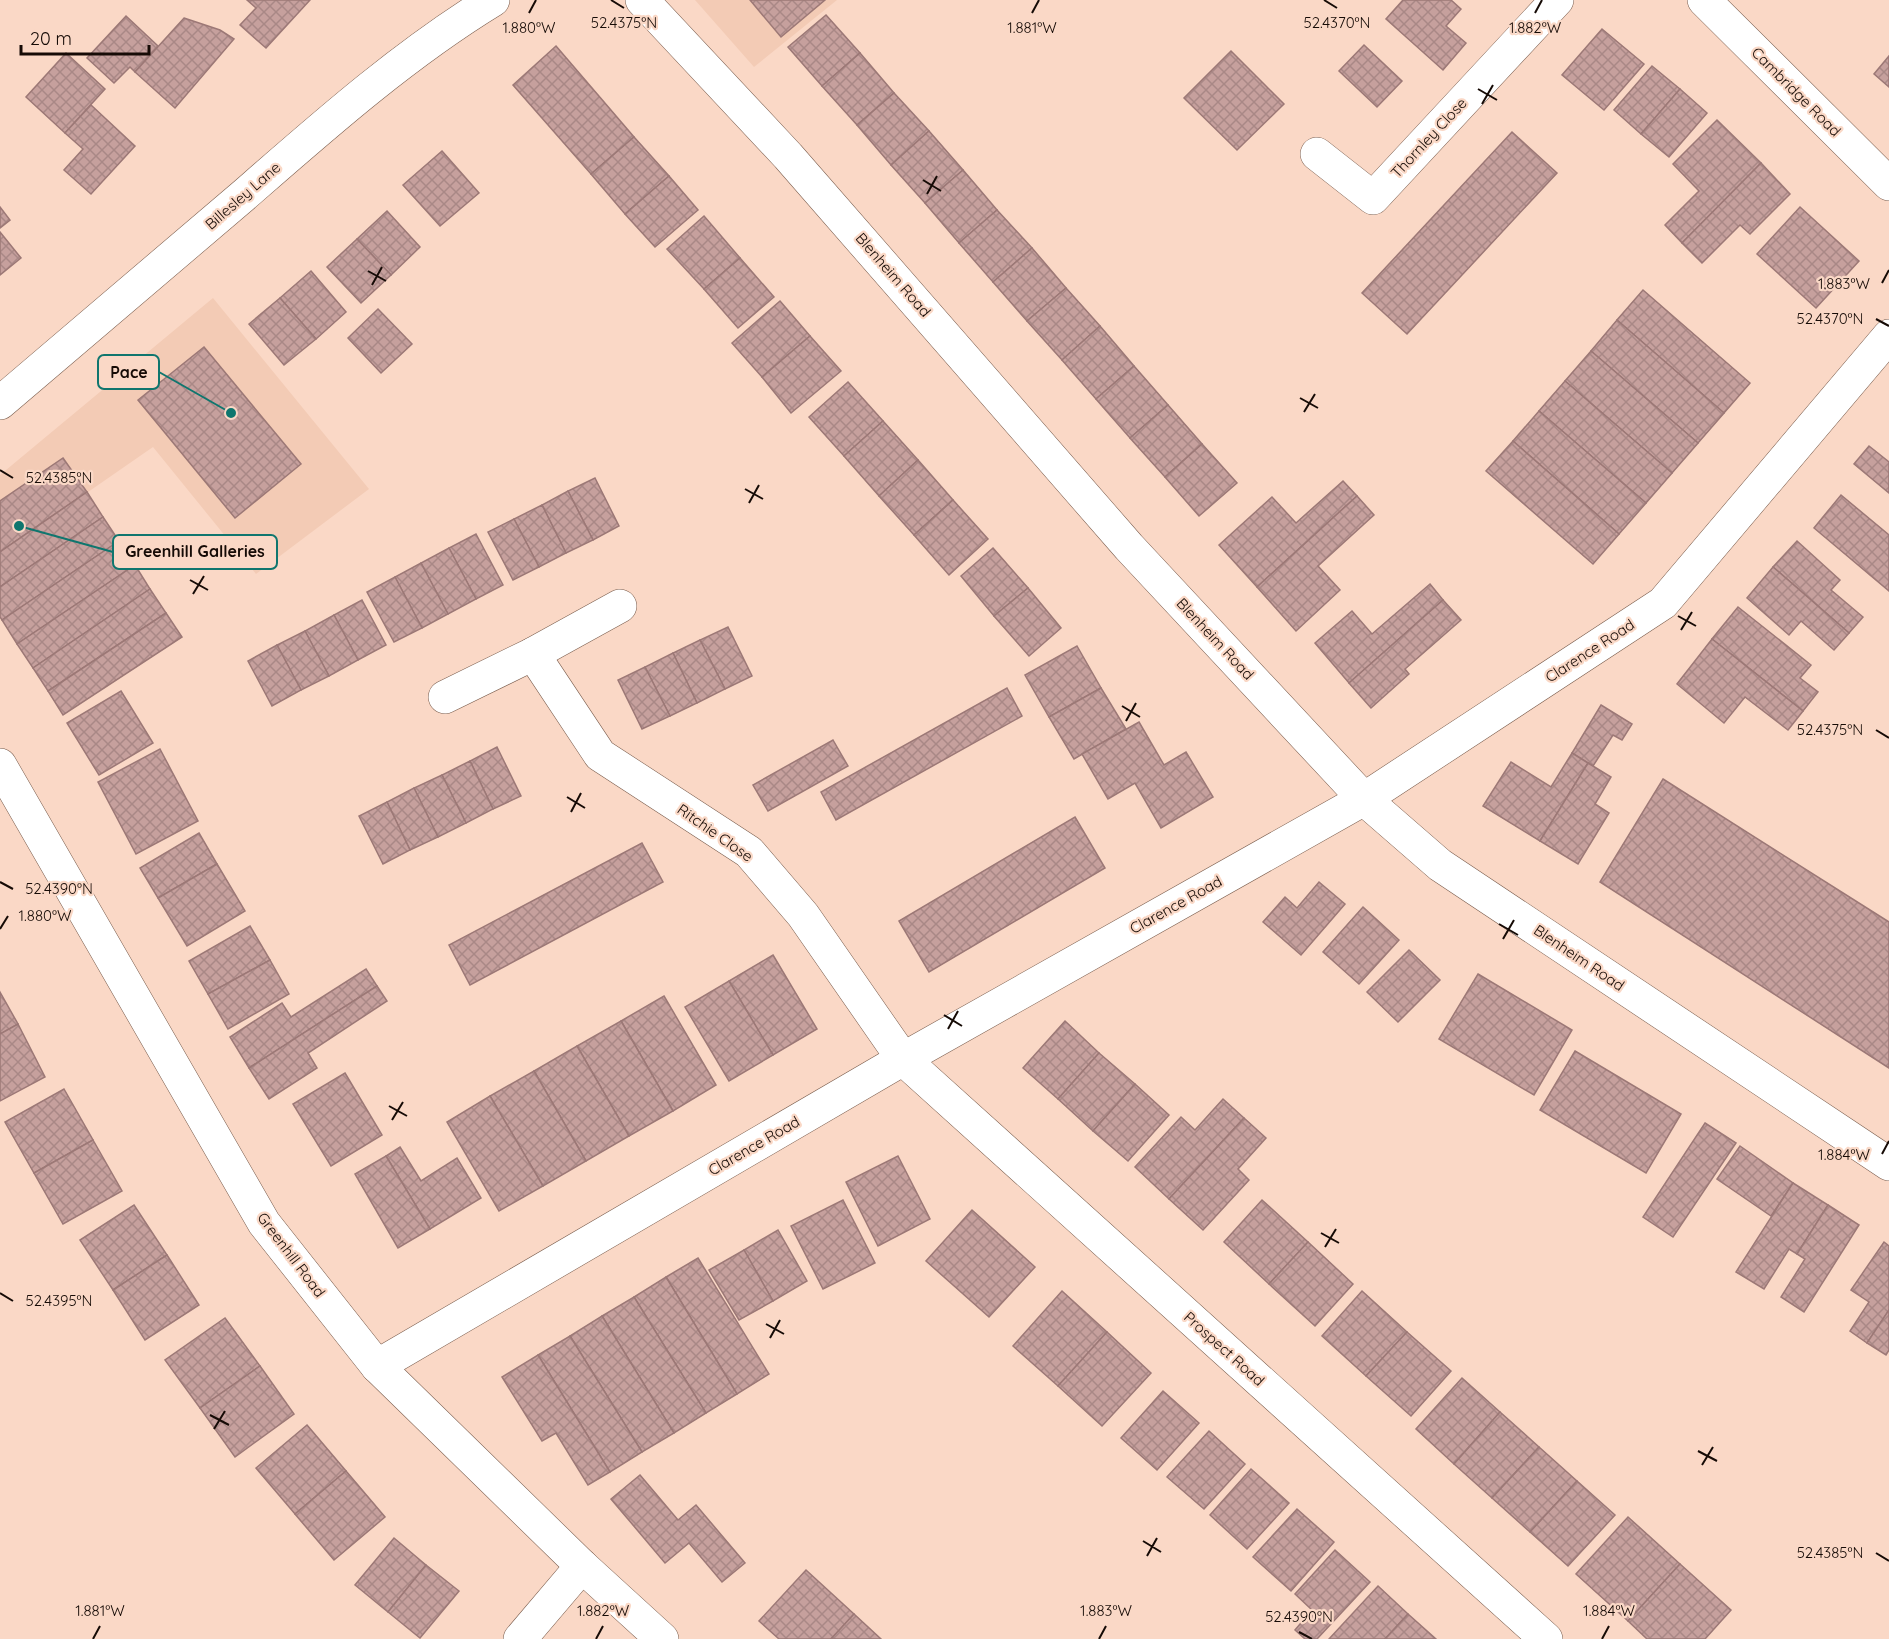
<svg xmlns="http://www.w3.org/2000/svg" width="1889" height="1639" font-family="Quicksand,sans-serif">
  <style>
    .built { fill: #f3cbb5 }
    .building { fill: url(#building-cross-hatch); stroke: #9c7876; stroke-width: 1.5 }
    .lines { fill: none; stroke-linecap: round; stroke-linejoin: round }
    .minor-casing { stroke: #7a5d4d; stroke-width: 34 }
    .minor { stroke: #fff; stroke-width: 33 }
    .ticks { fill: none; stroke: #160b06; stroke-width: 2 }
    .labels { text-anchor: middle; stroke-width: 4.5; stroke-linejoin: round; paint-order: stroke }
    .street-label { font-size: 15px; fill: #160b06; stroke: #fad8c6 }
    .ticks-label { font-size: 15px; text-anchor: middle; fill: #160b06; stroke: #fad8c6; stroke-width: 4.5; stroke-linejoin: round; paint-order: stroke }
    .leader { fill: none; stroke: #0f766e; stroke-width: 2 }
    .callout-dot { fill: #0f766e; stroke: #fad8c6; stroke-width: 2 }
    .callout { fill: #fad8c6; stroke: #0f766e; stroke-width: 2 }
    .callout-label { font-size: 16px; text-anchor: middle; font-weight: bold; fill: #160b06 }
  </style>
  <defs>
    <pattern id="building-cross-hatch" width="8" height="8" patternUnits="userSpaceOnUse" patternTransform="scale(1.5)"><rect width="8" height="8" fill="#c6a09d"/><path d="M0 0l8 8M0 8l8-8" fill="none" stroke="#a98886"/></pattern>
  </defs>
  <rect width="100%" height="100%" fill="#fad8c6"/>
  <g class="built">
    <polygon points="695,0 837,0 754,67"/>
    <polygon points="213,298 369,489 256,574 153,447 0,553 0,475"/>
  </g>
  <g class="building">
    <polygon points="247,0 310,0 266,48 240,25 256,8"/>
    <polygon points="750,0 825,0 781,37"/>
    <polygon points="1403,0 1451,0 1461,9 1446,26 1466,43 1443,70 1386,19"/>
    <polygon points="826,15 860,53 822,86 788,47"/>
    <polygon points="126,16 158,46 135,72 130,67 114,83 87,58"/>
    <polygon points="184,18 220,30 234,39 175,108 135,72"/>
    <polygon points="1602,29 1644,64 1604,110 1562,75"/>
    <polygon points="1364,45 1402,81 1377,107 1339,71"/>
    <polygon points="556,46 634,137 591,174 513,85"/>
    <polygon points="1231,51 1284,104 1237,150 1184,98"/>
    <polygon points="66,53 105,89 65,133 26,97"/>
    <polygon points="860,53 894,93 857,125 822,86"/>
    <polygon points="1889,56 1889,87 1874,74"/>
    <polygon points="1652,66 1680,89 1641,134 1614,110"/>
    <polygon points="1680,89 1707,113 1669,157 1641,134"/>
    <polygon points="894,93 929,131 891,165 857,125"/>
    <polygon points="91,105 135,146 91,194 64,170 83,149 65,133"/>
    <polygon points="1717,120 1761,163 1682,243 1665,225 1699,191 1673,164"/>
    <polygon points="929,131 963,170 925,203 891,165"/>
    <polygon points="1512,132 1557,173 1407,334 1362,293"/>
    <polygon points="634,137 669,176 625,214 591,174"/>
    <polygon points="442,151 479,193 440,226 403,185"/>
    <polygon points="1761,163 1790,194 1750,234 1740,225 1702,263 1682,243"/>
    <polygon points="963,170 997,210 959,243 925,203"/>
    <polygon points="669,176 698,210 655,247 625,214"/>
    <polygon points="0,207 10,220 0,228"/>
    <polygon points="1800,207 1859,261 1816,308 1757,254"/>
    <polygon points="997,210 1032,248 993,282 959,243"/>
    <polygon points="387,211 420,247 391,275 357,239"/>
    <polygon points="704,216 740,258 704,289 667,249"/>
    <polygon points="0,232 21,258 0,275"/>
    <polygon points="357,239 391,275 361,303 327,267"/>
    <polygon points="1032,248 1066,288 1027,321 993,282"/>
    <polygon points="740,258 774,297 738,328 704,289"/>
    <polygon points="311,271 346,312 316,339 280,298"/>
    <polygon points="1066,288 1100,326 1062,360 1027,321"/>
    <polygon points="1643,290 1750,383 1724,413 1617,320"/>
    <polygon points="280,298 316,339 284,365 249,324"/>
    <polygon points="780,301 810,336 762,377 732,343"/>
    <polygon points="378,309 412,344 381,373 348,338"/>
    <polygon points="1617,320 1724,413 1698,443 1591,351"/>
    <polygon points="1100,326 1134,366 1096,399 1062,360"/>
    <polygon points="810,336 841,371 791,413 762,377"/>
    <polygon points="204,347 301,464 235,518 138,400"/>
    <polygon points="1591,351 1698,443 1672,473 1565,381"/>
    <polygon points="1134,366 1168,405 1130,438 1096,399"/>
    <polygon points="1565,381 1672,473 1646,503 1539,411"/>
    <polygon points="848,382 883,421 844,456 809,417"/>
    <polygon points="1168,405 1202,444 1165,477 1130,438"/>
    <polygon points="1539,411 1646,503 1619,534 1513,441"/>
    <polygon points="883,421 918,460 879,496 844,456"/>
    <polygon points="1513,441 1619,534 1593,564 1486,471"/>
    <polygon points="1202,444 1237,483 1199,516 1165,477"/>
    <polygon points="1869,446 1889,462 1889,493 1854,464"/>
    <polygon points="63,458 87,492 0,552 0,501"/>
    <polygon points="918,460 953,500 914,535 879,496"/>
    <polygon points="595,478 619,526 593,540 568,491"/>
    <polygon points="1343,481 1357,496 1257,587 1219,545 1272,497 1296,523"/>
    <polygon points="568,491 593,540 566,553 542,505"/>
    <polygon points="87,492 103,517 0,587 0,552"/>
    <polygon points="1841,495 1889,535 1889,591 1814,528"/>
    <polygon points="1357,496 1374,515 1318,566 1340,590 1296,631 1257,587"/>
    <polygon points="953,500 988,539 949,575 914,535"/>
    <polygon points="542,505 566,553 539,567 514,519"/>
    <polygon points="103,517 119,541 2,620 0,617 0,587"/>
    <polygon points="514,519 539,567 513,580 488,532"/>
    <polygon points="476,534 503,585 476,599 449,548"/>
    <polygon points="119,541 135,565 17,644 2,620"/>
    <polygon points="1797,541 1840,580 1831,590 1863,617 1849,633 1773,567"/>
    <polygon points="449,548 476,599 448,614 421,563"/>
    <polygon points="993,548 1028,588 994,616 961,576"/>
    <polygon points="421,563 448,614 422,628 395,577"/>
    <polygon points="135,565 150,589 33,668 17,644"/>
    <polygon points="1773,567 1849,633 1834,650 1801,621 1789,635 1747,598"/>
    <polygon points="395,577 422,628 394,642 367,592"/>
    <polygon points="1430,584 1443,600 1349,683 1315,643 1352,611 1372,634"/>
    <polygon points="1028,588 1061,628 1029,656 994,616"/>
    <polygon points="150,589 166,613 48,691 33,668"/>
    <polygon points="362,600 386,645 358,660 334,615"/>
    <polygon points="1443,600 1461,620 1405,669 1409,674 1371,708 1349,683"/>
    <polygon points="1738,607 1811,665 1800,678 1818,692 1803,711 1712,639"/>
    <polygon points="166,613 182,637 63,715 48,691"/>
    <polygon points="334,615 358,660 329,676 305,631"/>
    <polygon points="728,627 752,676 725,689 700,640"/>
    <polygon points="305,631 329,676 301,690 277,645"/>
    <polygon points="1712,639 1803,711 1788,730 1745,697 1724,723 1677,684"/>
    <polygon points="700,640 725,689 697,703 673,653"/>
    <polygon points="277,645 301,690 272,706 248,661"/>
    <polygon points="1077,646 1101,688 1049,717 1025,675"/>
    <polygon points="673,653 697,703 670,716 645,667"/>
    <polygon points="645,667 670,716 642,729 618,680"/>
    <polygon points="1007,688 1022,716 836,820 821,792"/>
    <polygon points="1101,688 1126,729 1074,759 1049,717"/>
    <polygon points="121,691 153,743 99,775 67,723"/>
    <polygon points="1601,705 1632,724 1622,740 1613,735 1593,766 1572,753"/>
    <polygon points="1139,722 1164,765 1186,752 1213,797 1161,828 1135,783 1108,799 1082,754"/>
    <polygon points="833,740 848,766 768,811 753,785"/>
    <polygon points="497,747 521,796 493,809 470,761"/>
    <polygon points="160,749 198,821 136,854 98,782"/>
    <polygon points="1572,753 1588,763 1540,841 1483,806 1511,762 1551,787"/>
    <polygon points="470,761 493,809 466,823 442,775"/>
    <polygon points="1588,763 1611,777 1595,804 1609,813 1578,864 1540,841"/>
    <polygon points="442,775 466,823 438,837 414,788"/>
    <polygon points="1663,779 1889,922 1889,1068 1600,882"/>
    <polygon points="414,788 438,837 410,850 387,802"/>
    <polygon points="387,802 410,850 383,864 359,816"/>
    <polygon points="1075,817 1105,868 929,972 899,921"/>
    <polygon points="199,833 217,864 158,898 140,868"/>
    <polygon points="642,843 663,882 470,985 449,945"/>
    <polygon points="217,864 245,911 187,946 158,898"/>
    <polygon points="1319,882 1345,904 1301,955 1263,922 1285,897 1297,908"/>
    <polygon points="1363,907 1399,940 1359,984 1323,952"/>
    <polygon points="250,926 270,960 208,994 189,961"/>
    <polygon points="1409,950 1440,980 1398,1022 1367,992"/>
    <polygon points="773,955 817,1029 773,1055 729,981"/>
    <polygon points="270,960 289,994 228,1029 208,994"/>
    <polygon points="366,969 377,986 249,1068 230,1037 282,1003 291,1017"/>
    <polygon points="1478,974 1572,1030 1534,1095 1439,1039"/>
    <polygon points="729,981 773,1055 729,1081 685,1007"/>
    <polygon points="377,986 387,1001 308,1053 317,1068 269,1099 249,1068"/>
    <polygon points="0,992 18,1024 0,1034"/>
    <polygon points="664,996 716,1085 673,1111 621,1021"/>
    <polygon points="621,1021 673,1111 629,1136 577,1046"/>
    <polygon points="1065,1021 1099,1053 1058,1099 1023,1068"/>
    <polygon points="18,1024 45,1077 0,1101 0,1034"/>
    <polygon points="577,1046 629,1136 586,1161 534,1071"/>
    <polygon points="1575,1051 1681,1114 1646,1173 1540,1110"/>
    <polygon points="1099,1053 1135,1084 1093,1131 1058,1099"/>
    <polygon points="534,1071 586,1161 543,1186 490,1096"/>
    <polygon points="345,1073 382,1135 331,1166 293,1104"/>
    <polygon points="1135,1084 1169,1115 1128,1161 1093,1131"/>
    <polygon points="64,1089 93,1140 34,1173 5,1122"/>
    <polygon points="490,1096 543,1186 499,1211 447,1122"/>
    <polygon points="1223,1099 1244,1118 1169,1199 1135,1167 1181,1117 1195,1130"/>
    <polygon points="1244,1118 1266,1138 1238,1169 1249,1180 1203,1230 1169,1199"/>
    <polygon points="1705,1123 1736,1143 1673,1237 1643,1217"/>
    <polygon points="93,1140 122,1191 63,1224 34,1173"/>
    <polygon points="1740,1146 1793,1183 1771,1216 1717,1179"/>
    <polygon points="400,1147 421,1181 457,1158 481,1198 430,1229 386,1156"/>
    <polygon points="386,1156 430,1229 398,1248 355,1174"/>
    <polygon points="898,1156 930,1219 878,1246 846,1182"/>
    <polygon points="1793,1183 1828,1205 1797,1254 1789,1249 1764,1289 1736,1272"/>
    <polygon points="843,1200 875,1263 823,1289 791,1226"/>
    <polygon points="1262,1200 1308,1242 1269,1284 1224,1242"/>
    <polygon points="134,1205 167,1255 113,1290 80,1240"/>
    <polygon points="1828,1205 1859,1225 1804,1312 1781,1297 1805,1259 1797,1254"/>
    <polygon points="972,1210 1035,1267 989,1317 926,1261"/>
    <polygon points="778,1230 807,1281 773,1301 744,1250"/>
    <polygon points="1308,1242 1353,1284 1315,1326 1269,1284"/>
    <polygon points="1884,1242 1889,1246 1889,1310 1867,1343 1850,1331 1869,1302 1851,1290"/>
    <polygon points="744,1250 773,1301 739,1320 709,1270"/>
    <polygon points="167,1255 199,1305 145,1340 113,1290"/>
    <polygon points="698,1258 769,1374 737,1394 666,1277"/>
    <polygon points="666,1277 737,1394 706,1413 634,1297"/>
    <polygon points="1062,1291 1107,1332 1058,1386 1013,1346"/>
    <polygon points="1362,1291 1407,1332 1366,1376 1322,1336"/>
    <polygon points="634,1297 706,1413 674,1433 602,1316"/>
    <polygon points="1889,1310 1889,1350 1886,1355 1867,1343"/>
    <polygon points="602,1316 674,1433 642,1452 570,1336"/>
    <polygon points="225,1318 260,1366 200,1408 165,1360"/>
    <polygon points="1107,1332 1151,1373 1102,1426 1058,1386"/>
    <polygon points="1407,1332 1451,1371 1411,1416 1366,1376"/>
    <polygon points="570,1336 642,1452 610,1472 538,1355"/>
    <polygon points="538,1355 610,1472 588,1485 556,1433 542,1441 502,1377"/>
    <polygon points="260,1366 294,1414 235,1457 200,1408"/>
    <polygon points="1462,1378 1500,1412 1454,1464 1416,1429"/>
    <polygon points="1163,1391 1199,1423 1157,1470 1121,1438"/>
    <polygon points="1500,1412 1539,1447 1492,1498 1454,1464"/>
    <polygon points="307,1425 346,1471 295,1514 256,1468"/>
    <polygon points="1209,1431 1245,1464 1204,1509 1167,1477"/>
    <polygon points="1539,1447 1577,1481 1530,1532 1492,1498"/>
    <polygon points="1251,1469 1289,1503 1247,1549 1210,1515"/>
    <polygon points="346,1471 385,1517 334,1560 295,1514"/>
    <polygon points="640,1475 678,1520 696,1505 745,1563 722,1582 689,1543 665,1563 611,1499"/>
    <polygon points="1577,1481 1615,1515 1568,1566 1530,1532"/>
    <polygon points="1297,1509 1334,1542 1291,1591 1253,1557"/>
    <polygon points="1628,1517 1680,1564 1628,1621 1576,1574"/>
    <polygon points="394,1538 426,1565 388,1612 355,1585"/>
    <polygon points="1335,1550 1370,1582 1317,1639 1305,1639 1295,1630 1312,1610 1295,1594"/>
    <polygon points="1680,1564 1731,1610 1705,1639 1647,1639 1628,1621"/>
    <polygon points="426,1565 459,1591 420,1638 388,1612"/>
    <polygon points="806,1570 854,1614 831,1639 779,1639 759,1621"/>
    <polygon points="1378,1586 1408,1614 1385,1639 1329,1639"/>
    <polygon points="854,1614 881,1639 831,1639"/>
    <polygon points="1408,1614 1436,1639 1385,1639"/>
  </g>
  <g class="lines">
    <g class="minor-casing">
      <g id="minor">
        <polyline points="642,0 788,156 1129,547 1364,799 1440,865 1889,1164"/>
        <polyline points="1704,0 1889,184"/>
        <polyline points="1317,154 1373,198 1557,0"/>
        <path d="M0,403C81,335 162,266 243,196C322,127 403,55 493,0"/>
        <polyline points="533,654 600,755 749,852 803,915 903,1059 1546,1639"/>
        <polyline points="445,697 533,654 620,606"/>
        <polyline points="0,765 264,1223 377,1366 582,1566 662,1639"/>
        <polyline points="377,1366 903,1059 1364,799 1663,603 1889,336"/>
        <polyline points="520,1639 582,1566"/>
      </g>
    </g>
    <use href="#minor" class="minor"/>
  </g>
  <path class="ticks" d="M611,0L624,8M1324,0L1337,8M529,13L536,0M1032,13L1039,0M1535,13L1542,0M1478,89L1497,100M1482,104L1493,85M923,180L941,191M927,194L937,176M368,271L386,281M1882,283L1889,270M372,285L382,267M1876,319L1889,326M1300,398L1318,408M1304,412L1315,394M0,470L13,478M745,489L763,499M749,503L759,485M190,580L208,590M193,594L204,576M1678,616L1696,626M1681,630L1692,612M1122,706L1140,717M1126,721L1136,703M1876,730L1889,738M567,797L585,808M571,812L581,793M0,882L13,889M1499,924L1518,935M0,929L8,916M1503,939L1514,920M944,1015L962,1026M948,1029L958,1011M389,1106L407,1116M392,1120L403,1102M1882,1154L1889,1141M1321,1233L1339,1243M1325,1247L1336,1229M0,1293L13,1301M766,1324L784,1334M770,1338L780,1320M210,1415L229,1425M214,1429L225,1411M1698,1451L1717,1461M1702,1465L1713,1447M1143,1541L1161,1552M1876,1553L1889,1561M1147,1556L1157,1538M1299,1632L1312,1639M93,1639L100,1626M596,1639L603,1626M1099,1639L1106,1626M1602,1639L1609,1626"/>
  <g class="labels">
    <g class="street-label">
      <text transform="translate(1796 92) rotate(45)" y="5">Cambridge Road</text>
      <text transform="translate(1429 138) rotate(-47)" y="5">Thornley Close</text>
      <text transform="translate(243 196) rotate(-41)" y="5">Billesley Lane</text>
      <text transform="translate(893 275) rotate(49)" y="5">Blenheim Road</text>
      <text transform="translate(1215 639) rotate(47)" y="5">Blenheim Road</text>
      <text transform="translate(1590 651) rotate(-33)" y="5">Clarence Road</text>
      <text transform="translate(715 833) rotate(35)" y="5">Ritchie Close</text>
      <text transform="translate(1176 905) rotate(-29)" y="5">Clarence Road</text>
      <text transform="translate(1579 958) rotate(34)" y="5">Blenheim Road</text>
      <text transform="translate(754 1146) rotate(-30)" y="5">Clarence Road</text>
      <text transform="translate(291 1255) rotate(53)" y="5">Greenhill Road</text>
      <text transform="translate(1224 1349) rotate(42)" y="5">Prospect Road</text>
    </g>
  </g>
  <g class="ticks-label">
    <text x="624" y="28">52.4375°N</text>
    <text x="1337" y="28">52.4370°N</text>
    <text x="529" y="33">1.880°W</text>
    <text x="1032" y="33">1.881°W</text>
    <text x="1535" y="33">1.882°W</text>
    <text x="1844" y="289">1.883°W</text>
    <text x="1830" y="324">52.4370°N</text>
    <text x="59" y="483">52.4385°N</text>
    <text x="1830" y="735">52.4375°N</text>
    <text x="59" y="894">52.4390°N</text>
    <text x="45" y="921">1.880°W</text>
    <text x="1844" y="1160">1.884°W</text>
    <text x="59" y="1306">52.4395°N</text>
    <text x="1830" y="1558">52.4385°N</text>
    <text x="100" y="1616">1.881°W</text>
    <text x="603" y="1616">1.882°W</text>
    <text x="1106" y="1616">1.883°W</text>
    <text x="1609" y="1616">1.884°W</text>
    <text x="1299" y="1622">52.4390°N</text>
  </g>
  <path class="leader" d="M231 413L159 372M19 526L113 552"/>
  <g class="callout-dot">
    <circle cx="231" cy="413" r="6"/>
    <circle cx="19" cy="526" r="6"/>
  </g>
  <g class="callout">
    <rect x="98" y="355" width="61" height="34" rx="6"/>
    <rect x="113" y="535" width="164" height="34" rx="6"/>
  </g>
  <g class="callout-label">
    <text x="129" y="378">Pace</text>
    <text x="195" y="557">Greenhill Galleries</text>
  </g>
  <path d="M21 45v9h128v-9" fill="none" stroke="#160b06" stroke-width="3"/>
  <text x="30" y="45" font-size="18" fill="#160b06" stroke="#fad8c6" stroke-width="4.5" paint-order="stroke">20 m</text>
</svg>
